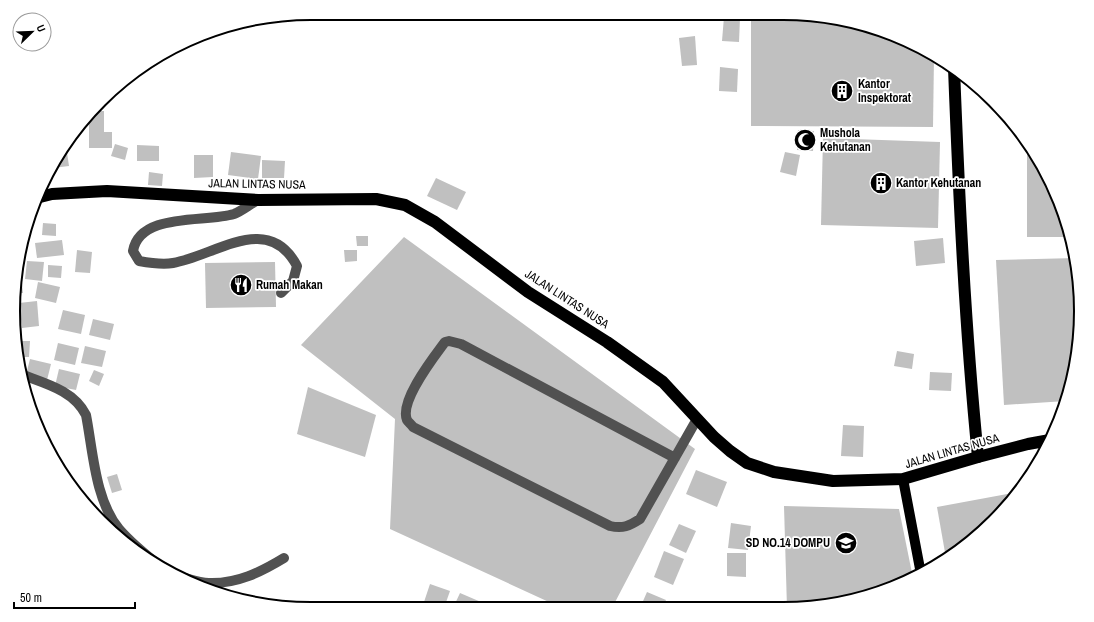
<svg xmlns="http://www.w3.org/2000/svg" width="1094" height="622" font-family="'Archivo Narrow',sans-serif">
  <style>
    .building { fill: #c0c0c0 }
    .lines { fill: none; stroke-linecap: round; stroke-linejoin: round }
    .minor { stroke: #515151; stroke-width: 10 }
    .major { stroke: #000; stroke-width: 10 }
    .highway { stroke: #000; stroke-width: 12 }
    .labels { text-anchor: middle; stroke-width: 3.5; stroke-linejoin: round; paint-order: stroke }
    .poi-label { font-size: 12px; font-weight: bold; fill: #000; stroke: #fff; text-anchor: start }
    .street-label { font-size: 12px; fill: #000; stroke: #fff }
    .rim { fill: none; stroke: #000; stroke-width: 2 }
  </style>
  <rect width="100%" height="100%" fill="#fff"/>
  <g class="building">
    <polygon points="751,14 803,14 879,29 934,56 933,127 751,126"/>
    <polygon points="724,17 740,18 739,42 722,41"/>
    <polygon points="695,36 697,65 682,66 679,38"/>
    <polygon points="720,67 738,69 737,92 719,91"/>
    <polygon points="96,111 104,111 104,132 112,132 112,148 89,148 89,117"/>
    <polygon points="798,130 814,131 813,151 797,150"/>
    <polygon points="823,138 940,142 938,228 821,225"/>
    <polygon points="1027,140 1058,197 1071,237 1027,237"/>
    <polygon points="115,144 128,148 125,160 111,156"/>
    <polygon points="137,145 159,146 159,161 137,161"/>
    <polygon points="63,146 66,146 69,166 53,168"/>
    <polygon points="231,152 261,156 258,179 228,175"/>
    <polygon points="785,152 800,155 796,176 780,172"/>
    <polygon points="194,155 213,155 213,177 194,178"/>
    <polygon points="262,160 285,161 284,178 262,178"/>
    <polygon points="149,172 163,174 162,186 148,185"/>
    <polygon points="436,178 466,192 457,210 427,196"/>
    <polygon points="43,223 56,224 56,236 42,235"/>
    <polygon points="356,236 368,236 368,246 357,246"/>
    <polygon points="404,237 695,449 612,608 562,608 390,529 395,419 301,345"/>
    <polygon points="943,238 945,263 916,266 914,241"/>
    <polygon points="62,240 64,255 37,258 35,243"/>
    <polygon points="77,250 92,252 90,273 75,272"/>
    <polygon points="344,250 357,250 357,261 345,262"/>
    <polygon points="1076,258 1081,311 1075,369 1066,401 1004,405 996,260"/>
    <polygon points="27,261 44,262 42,281 25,279"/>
    <polygon points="275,262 276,307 206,308 205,263"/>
    <polygon points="48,265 62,266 61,278 48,277"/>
    <polygon points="20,269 23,293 17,293"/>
    <polygon points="38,282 60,287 56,303 35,298"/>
    <polygon points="37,301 39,326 22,328 19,303"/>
    <polygon points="16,305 19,326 14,327 15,313"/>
    <polygon points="63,310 85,315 81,334 58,329"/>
    <polygon points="93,319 114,324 110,340 89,335"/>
    <polygon points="16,341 30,341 29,357 19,357"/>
    <polygon points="58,343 79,348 75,365 54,360"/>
    <polygon points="85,346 106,351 102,367 81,363"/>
    <polygon points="897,351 914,354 912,369 894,366"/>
    <polygon points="30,359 51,364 47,380 26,375"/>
    <polygon points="59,369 80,374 76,390 55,386"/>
    <polygon points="94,370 104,374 99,386 89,381"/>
    <polygon points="930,372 952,373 951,391 929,390"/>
    <polygon points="308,387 376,415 365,457 297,434"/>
    <polygon points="843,425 864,426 863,457 841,456"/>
    <polygon points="696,470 727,482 717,507 686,494"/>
    <polygon points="117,474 122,490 112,493 107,477"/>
    <polygon points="1018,492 994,522 946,558 937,507"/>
    <polygon points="784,506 899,509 913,578 879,593 803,608 787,608"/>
    <polygon points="731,523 751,526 748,550 728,548"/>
    <polygon points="679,524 696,531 686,553 669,545"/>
    <polygon points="664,551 684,559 673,585 654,577"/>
    <polygon points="727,553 746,553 746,577 727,576"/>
    <polygon points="430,584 450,591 444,608 422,608"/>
    <polygon points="647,592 666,600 662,608 640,608"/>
    <polygon points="460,593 495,608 453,608"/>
  </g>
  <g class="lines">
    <g class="minor">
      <path d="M258,200C250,204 242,211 234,214C205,223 140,212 133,251L139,261C150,263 162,265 173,263C215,256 268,211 297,266L293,281L281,293"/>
      <path d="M23,375C47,384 74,391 86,415C93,451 95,500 119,529C131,543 146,555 160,566"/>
      <path d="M675,458L461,344L449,341L445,342C434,357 399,401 407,420C408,422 412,425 413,427L610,526C623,529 629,526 640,519L697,419"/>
      <path d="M185,578C192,580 201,583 209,583C237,584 261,572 284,558"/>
    </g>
    <polyline class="major" points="903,479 921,574"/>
    <g class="highway">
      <path d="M954,68C959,198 965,327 978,457"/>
      <polyline points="40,197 52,194 107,191 258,200 376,199 405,205 435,222 528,292 607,342 663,382 714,437 730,451 747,463 774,472 833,481 903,479 978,457 1028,444 1050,440"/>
    </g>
  </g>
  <defs>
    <g id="building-disc" transform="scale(1.15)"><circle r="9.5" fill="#000" stroke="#fff"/><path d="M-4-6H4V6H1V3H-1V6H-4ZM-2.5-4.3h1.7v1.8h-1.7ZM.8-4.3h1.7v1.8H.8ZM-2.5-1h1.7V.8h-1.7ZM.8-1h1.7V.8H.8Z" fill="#fff"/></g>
    <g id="mosque-disc" transform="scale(1.15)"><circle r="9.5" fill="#000" stroke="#fff"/><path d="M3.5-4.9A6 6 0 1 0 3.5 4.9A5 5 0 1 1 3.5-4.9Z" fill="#fff"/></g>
    <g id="restaurant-disc" transform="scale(1.15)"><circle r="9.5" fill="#000" stroke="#fff"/><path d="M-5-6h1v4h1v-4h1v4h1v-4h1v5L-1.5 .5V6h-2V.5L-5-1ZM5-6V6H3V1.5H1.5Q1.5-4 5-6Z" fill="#fff"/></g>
    <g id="school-disc" transform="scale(1.15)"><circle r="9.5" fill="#000" stroke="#fff"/><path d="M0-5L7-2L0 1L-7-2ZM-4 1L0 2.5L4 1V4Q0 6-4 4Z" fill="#fff"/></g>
  </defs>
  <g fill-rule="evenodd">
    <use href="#building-disc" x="842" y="91"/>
    <use href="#mosque-disc" x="805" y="140"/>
    <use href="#building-disc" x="881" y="183"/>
    <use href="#restaurant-disc" x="241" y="285"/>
    <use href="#school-disc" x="846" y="543"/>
  </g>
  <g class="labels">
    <g class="poi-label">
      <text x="858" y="88">Kantor<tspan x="858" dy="14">Inspektorat</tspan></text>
      <text x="820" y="137">Mushola<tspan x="820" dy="14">Kehutanan</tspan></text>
      <text x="896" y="187">Kantor Kehutanan</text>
      <text x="256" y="289">Rumah Makan</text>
      <text x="830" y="547" text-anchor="end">SD NO.14 DOMPU</text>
    </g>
    <g class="street-label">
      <text transform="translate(257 184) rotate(1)" y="4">JALAN LINTAS NUSA</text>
      <text transform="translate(567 299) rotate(33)" y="4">JALAN LINTAS NUSA</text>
      <text transform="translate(952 451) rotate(-16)" y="4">JALAN LINTAS NUSA</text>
    </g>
  </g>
  <path d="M0 0H1094V622H0ZM311 20H783A291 291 0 0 1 1074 311V311A291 291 0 0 1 783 602H311A291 291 0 0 1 20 311V311A291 291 0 0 1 311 20Z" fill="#fff" fill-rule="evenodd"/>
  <path class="rim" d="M311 20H783A291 291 0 0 1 1074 311V311A291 291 0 0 1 783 602H311A291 291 0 0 1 20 311V311A291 291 0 0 1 311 20Z"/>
  <g transform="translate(32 32) rotate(67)"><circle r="19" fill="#ffffff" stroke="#999999"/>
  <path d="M0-3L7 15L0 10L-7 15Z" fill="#000000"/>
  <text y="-6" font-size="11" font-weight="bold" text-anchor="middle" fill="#000000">U</text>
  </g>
  <path d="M14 602v6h121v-6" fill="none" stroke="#000000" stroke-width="2"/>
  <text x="20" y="602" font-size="12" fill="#000000" stroke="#ffffff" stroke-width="3" paint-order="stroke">50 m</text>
</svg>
